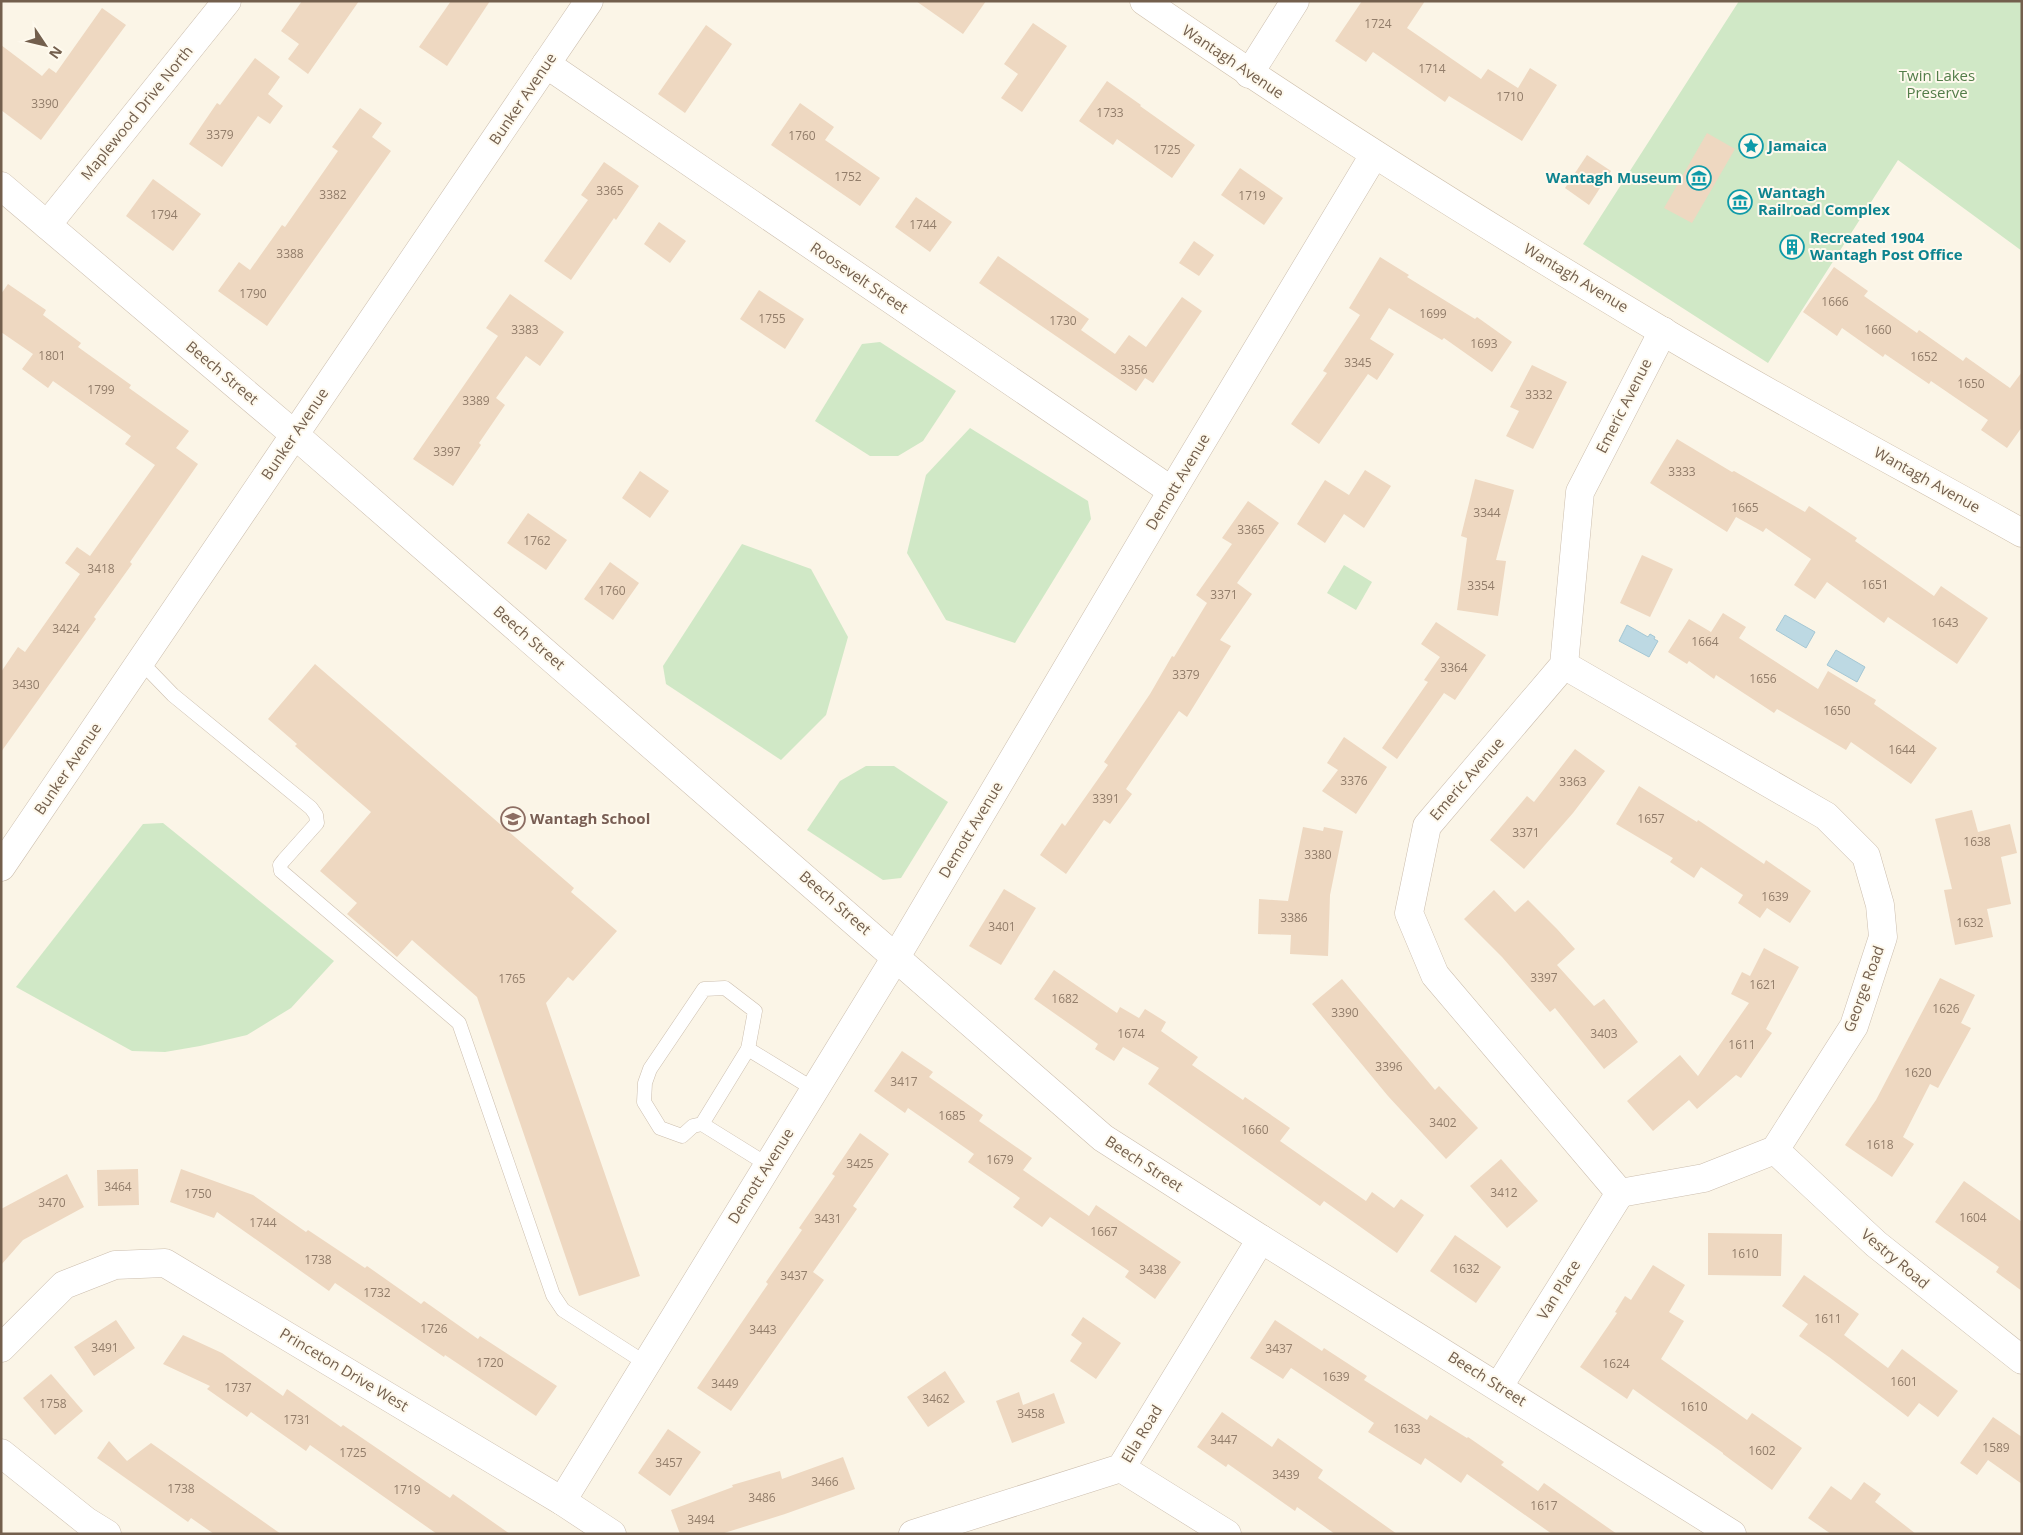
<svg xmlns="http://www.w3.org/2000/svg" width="2023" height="1535" font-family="'Open Sans',sans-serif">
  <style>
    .green { fill: #d0e8c6 }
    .water { fill: #bdd9e3; stroke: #a4c7d4 }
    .building { fill: #eed8c1 }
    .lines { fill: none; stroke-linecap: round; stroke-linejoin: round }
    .service-casing { stroke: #ccbeae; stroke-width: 15 }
    .minor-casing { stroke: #ccbeae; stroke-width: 29 }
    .secondary-casing { stroke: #cebfab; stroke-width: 29 }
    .service { stroke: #fff; stroke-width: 14 }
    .minor { stroke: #fff; stroke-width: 28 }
    .secondary { stroke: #fff; stroke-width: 28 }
    .labels { text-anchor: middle; stroke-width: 4; stroke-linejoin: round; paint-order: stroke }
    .number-label { font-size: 12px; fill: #927d6a }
    .street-label { font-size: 15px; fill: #735f4d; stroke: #fef9ed }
    .park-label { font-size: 15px; fill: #537d49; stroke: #fef9ed }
    .culture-label { font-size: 15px; font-weight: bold; fill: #0d838f; stroke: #fef9ed; text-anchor: start }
    .education-label { font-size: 15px; font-weight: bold; fill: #785e54; stroke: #fef9ed; text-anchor: start }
  </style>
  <rect width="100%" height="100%" fill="#fbf5e7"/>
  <g class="green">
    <polygon points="1739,1 2022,1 2022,251 1898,160 1768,363 1583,244"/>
    <polygon points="880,342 956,391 923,441 898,456 870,456 815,421 862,344"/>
    <polygon points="970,428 1088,501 1091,519 1015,643 946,620 907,553 926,475"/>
    <polygon points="742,544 811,569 848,637 826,715 781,760 666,684 663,666"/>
    <polygon points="1344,565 1372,582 1356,610 1327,593"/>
    <polygon points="866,766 894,766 948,802 901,878 883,880 807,830 840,781"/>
    <polygon points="163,823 334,961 291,1008 247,1035 200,1046 165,1052 132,1051 16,987 143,824"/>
  </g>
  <g class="water">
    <polygon points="1785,615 1815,632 1806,648 1776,630"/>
    <polygon points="1627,625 1648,637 1650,634 1655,637 1654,639 1658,641 1649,657 1619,641"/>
    <polygon points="1836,650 1865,667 1857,682 1827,665"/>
  </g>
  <g class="building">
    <polygon points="302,1 359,1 308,74 288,59 299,44 281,31"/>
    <polygon points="451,1 490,1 447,66 419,47"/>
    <polygon points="916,1 986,1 963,34"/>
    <polygon points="1362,1 1425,1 1407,28 1481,79 1488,69 1518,88 1530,68 1557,85 1522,141 1449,96 1445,102 1373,52 1366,62 1335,41"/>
    <polygon points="102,8 126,25 41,140 1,110 1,45 42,76 49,68 56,73"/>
    <polygon points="1033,23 1067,46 1022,112 1001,98 1018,74 1004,64"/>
    <polygon points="706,25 732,44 685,113 658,94"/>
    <polygon points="255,58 280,77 268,94 283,106 270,124 258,116 222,167 189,144 217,103 220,105"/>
    <polygon points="1107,81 1141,105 1140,106 1195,145 1172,178 1117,139 1113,145 1079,121"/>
    <polygon points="800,103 834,127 825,140 880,178 860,206 771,145"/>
    <polygon points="360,108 382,123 372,137 391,151 267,326 218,291 239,262 250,270 282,225 285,227 338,151 332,147"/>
    <polygon points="1707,133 1735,149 1692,223 1664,208"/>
    <polygon points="1587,155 1611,171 1589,205 1565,188"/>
    <polygon points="604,162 639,186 616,220 614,218 571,280 544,261 588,200 581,195"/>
    <polygon points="1240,168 1283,198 1264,225 1221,195"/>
    <polygon points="153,179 201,214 173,251 126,216"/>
    <polygon points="916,197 952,222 930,252 895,227"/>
    <polygon points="659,222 686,241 670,263 644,244"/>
    <polygon points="1194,241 1214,255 1199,276 1179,263"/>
    <polygon points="998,256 1089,319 1081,330 1115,354 1129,335 1146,347 1182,297 1202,311 1153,383 1145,378 1136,391 979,283"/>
    <polygon points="1380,257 1409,275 1407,277 1475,319 1477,317 1512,342 1492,372 1444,338 1442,340 1389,308 1370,339 1394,354 1377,380 1368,374 1319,444 1291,424 1327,373 1323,371 1360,315 1349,308"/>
    <polygon points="1834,267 1868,291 1864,296 1917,333 1919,330 1963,361 1966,357 2010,388 2022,372 2022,427 2007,448 1981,430 1988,420 1931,381 1929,384 1885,354 1883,357 1842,328 1837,336 1803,312"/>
    <polygon points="8,284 46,310 43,315 81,343 78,347 131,385 129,388 189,431 176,448 198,464 130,562 132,564 94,617 96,619 1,752 1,672 18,647 25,652 80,574 65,563 77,547 90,556 155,465 125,444 131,436 53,381 48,388 22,369 33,354 1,332 1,294"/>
    <polygon points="759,290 804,319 785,349 740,319"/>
    <polygon points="510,294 564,332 540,366 526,356 496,398 505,405 479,443 481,445 453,486 413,459 498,336 486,328"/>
    <polygon points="1532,365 1567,382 1533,449 1506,436 1519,411 1510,407"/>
    <polygon points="1677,439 1732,472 1734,471 1805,512 1809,506 1857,538 1855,541 1934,596 1941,586 1988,618 1957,664 1888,617 1884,623 1827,582 1815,599 1794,585 1811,559 1766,528 1763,532 1736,517 1727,532 1650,483"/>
    <polygon points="1365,470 1391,486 1364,528 1344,514 1325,543 1297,524 1325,480 1349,495"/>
    <polygon points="640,471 669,491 650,518 622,498"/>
    <polygon points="1475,479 1514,490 1496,560 1506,561 1498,616 1457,610 1467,538 1461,536"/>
    <polygon points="1248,501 1279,523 1237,583 1252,594 1220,640 1231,646 1187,717 1179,711 1126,789 1132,794 1110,824 1104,820 1066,874 1040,855 1062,823 1065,826 1108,765 1104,762 1150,694 1172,656 1174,657 1207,603 1196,595 1232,544 1222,538"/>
    <polygon points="528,513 567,540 546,570 507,543"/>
    <polygon points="1642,555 1673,569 1650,617 1620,603"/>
    <polygon points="610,562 639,583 613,620 584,599"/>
    <polygon points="1723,613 1746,627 1739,638 1818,689 1828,671 1876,700 1874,704 1937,748 1911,784 1851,742 1846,750 1777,709 1774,713 1716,675 1714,679 1689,661 1687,664 1668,652 1689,619 1711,632"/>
    <polygon points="1436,622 1486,655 1455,700 1444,693 1397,759 1382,748 1428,682 1424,680 1440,657 1421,644"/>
    <polygon points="315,664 574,888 571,892 617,931 573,981 568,977 546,1003 640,1276 579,1296 477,997 412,940 397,957 347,914 357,903 320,871 371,812 295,746 297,744 268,719"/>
    <polygon points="1344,737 1387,767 1356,814 1322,791 1338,770 1327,763"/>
    <polygon points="1575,749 1605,771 1573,813 1524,869 1490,840 1527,796 1534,802"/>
    <polygon points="1639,786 1697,822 1698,820 1764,864 1766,860 1811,891 1790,923 1767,908 1760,918 1738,903 1743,895 1701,867 1694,878 1670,862 1673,858 1616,824"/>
    <polygon points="1972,810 1978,832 2010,824 2017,853 2001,857 2011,904 1987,909 1993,937 1955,945 1944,890 1952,889 1935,819"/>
    <polygon points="1303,827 1323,831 1324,827 1343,831 1330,895 1328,956 1290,954 1291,935 1258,934 1259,899 1288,901"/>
    <polygon points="1004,889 1036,908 1001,965 969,946"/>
    <polygon points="1494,890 1515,912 1528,900 1557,929 1575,949 1557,965 1594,1006 1604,999 1638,1042 1604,1069 1555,1008 1550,1012 1502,957 1464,919"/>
    <polygon points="1764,948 1799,967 1766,1029 1772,1033 1741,1078 1736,1075 1697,1109 1689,1100 1653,1131 1627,1101 1680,1055 1698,1076 1749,1003 1731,994 1742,972 1750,976"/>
    <polygon points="1054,970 1117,1013 1120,1007 1139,1018 1145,1009 1166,1022 1161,1031 1198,1057 1192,1065 1243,1100 1245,1097 1290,1128 1280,1141 1366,1201 1372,1192 1394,1208 1401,1199 1424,1215 1397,1253 1324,1201 1320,1206 1148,1084 1159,1068 1123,1047 1114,1061 1095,1049 1098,1044 1034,999"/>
    <polygon points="1940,978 1975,995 1961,1023 1971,1028 1938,1088 1930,1084 1903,1137 1914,1144 1892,1177 1845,1145 1876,1100"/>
    <polygon points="1342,979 1435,1090 1439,1086 1478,1128 1446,1159 1388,1096 1312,1004"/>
    <polygon points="902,1051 933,1072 929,1077 983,1115 979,1121 1032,1158 1023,1170 1089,1216 1096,1205 1181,1262 1155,1299 1125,1277 1129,1271 1050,1217 1042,1227 1013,1207 1020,1198 968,1162 974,1154 908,1108 905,1113 874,1091"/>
    <polygon points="860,1133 889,1154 853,1206 857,1209 813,1272 824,1280 731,1411 697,1388 768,1284 766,1282 802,1230 799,1228 835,1176 832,1174"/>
    <polygon points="1501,1159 1538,1201 1507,1228 1470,1186"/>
    <polygon points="138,1169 139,1205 98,1206 97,1170"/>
    <polygon points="181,1169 253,1195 306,1232 308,1230 365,1268 367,1266 421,1304 424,1301 478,1339 480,1336 557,1386 536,1416 445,1355 444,1357 335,1283 329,1291 217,1212 214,1218 170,1202"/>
    <polygon points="67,1174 84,1207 23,1240 1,1265 1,1209"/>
    <polygon points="1964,1181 2022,1222 2022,1291 1996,1272 1999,1267 1935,1222"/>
    <polygon points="1708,1233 1782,1234 1781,1276 1708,1275"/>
    <polygon points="1455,1235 1501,1267 1476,1303 1430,1271"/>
    <polygon points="1653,1265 1685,1285 1669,1312 1684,1321 1661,1359 1747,1420 1752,1413 1802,1448 1772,1490 1723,1454 1723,1453 1633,1389 1627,1399 1580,1367 1617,1313 1615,1312 1625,1296 1631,1300"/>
    <polygon points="1804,1275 1859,1314 1844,1335 1888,1368 1902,1349 1958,1391 1938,1417 1919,1403 1908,1417 1829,1357 1799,1336 1808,1324 1782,1306"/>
    <polygon points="1083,1317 1121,1343 1096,1379 1070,1361 1082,1343 1071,1335"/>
    <polygon points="116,1320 135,1348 94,1376 74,1347"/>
    <polygon points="1275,1320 1322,1351 1324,1348 1367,1376 1364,1380 1427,1420 1430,1415 1467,1438 1468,1437 1504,1462 1501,1465 1538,1491 1544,1483 1617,1534 1552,1534 1467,1474 1461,1483 1425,1458 1421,1465 1368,1432 1374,1423 1291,1368 1283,1379 1250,1358"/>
    <polygon points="183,1335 222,1353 283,1396 287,1389 341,1427 343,1425 450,1498 453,1494 510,1534 437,1534 310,1445 306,1451 251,1412 247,1417 207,1389 210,1386 163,1364"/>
    <polygon points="945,1371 965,1402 928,1427 907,1397"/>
    <polygon points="51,1374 83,1411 55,1435 23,1398"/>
    <polygon points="1019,1392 1023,1405 1054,1393 1065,1423 1012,1443 996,1401"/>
    <polygon points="1222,1412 1272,1447 1278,1438 1323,1470 1318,1478 1397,1534 1335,1534 1297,1507 1295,1511 1228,1464 1226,1467 1197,1447"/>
    <polygon points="1993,1417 2022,1437 2022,1484 1988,1460 1977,1475 1960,1463"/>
    <polygon points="668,1429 701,1452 670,1496 638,1473"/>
    <polygon points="109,1441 127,1461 151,1443 281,1534 214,1534 191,1518 188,1522 97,1458"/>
    <polygon points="843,1457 855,1489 785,1514 721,1534 680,1534 671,1510 733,1487 732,1485 780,1471 782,1479"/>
    <polygon points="1864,1482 1881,1494 1875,1502 1916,1534 1831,1534 1808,1518 1831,1486 1851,1500"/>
  </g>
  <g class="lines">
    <g class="service-casing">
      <g id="service">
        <polyline points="141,662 173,695 311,808 316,815 317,823 284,860 280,865 281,871 459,1023 553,1295 563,1310 647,1364"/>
        <polyline points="748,1049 815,1090"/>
        <polyline points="702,1124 748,1049 755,1011 725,988 704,989 650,1069 645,1083 644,1102 660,1128 682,1136 693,1126 702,1124 768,1165"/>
      </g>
    </g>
    <g class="minor-casing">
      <g id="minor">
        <polyline points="546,64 1172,491"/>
        <polyline points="1249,74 1295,1"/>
        <polyline points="1,186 295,435 1103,1138 1261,1239 1732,1534"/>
        <polyline points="47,225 227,1"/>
        <polyline points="1564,665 1826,816 1866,856 1880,905 1883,937 1854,1026 1775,1150 1704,1178 1620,1193"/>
        <polyline points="1,867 589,1"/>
        <polyline points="1775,1150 1876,1244 2022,1360"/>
        <polyline points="1620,1193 1435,975 1409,913 1427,826 1564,665 1580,492 1663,331"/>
        <polyline points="1,1348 64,1285 115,1265 165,1263 562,1501 612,1534"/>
        <polyline points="1499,1386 1620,1193"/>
        <polyline points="1,1453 86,1521 107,1534"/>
        <polyline points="1121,1468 1227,1534"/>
        <polyline points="562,1501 896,957 1172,491 1374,155"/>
        <polyline points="913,1534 1121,1468 1261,1239"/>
      </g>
    </g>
    <g class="secondary-casing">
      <path id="secondary" d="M1144,1C1312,117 1486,226 1662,331C1780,401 1902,466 2022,533"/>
    </g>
    <use href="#service" class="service"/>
    <use href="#minor" class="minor"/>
    <use href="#secondary" class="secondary"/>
  </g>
  <defs>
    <g id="sight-ring" transform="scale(1.25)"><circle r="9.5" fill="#fef9ed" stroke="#0f9aa8" stroke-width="1.5"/><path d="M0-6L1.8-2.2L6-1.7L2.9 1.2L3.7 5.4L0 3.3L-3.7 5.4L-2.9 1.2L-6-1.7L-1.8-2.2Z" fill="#0f9aa8"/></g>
    <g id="museum-ring" transform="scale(1.25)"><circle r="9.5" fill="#fef9ed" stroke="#0f9aa8" stroke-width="1.5"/><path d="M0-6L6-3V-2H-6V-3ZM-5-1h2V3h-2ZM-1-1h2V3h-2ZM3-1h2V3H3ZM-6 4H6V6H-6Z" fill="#0f9aa8"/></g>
    <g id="building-ring" transform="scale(1.25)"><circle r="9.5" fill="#fef9ed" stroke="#0f9aa8" stroke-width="1.5"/><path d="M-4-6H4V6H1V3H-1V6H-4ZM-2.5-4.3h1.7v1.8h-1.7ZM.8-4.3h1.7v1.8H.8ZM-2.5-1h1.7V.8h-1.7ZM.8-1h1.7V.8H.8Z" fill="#0f9aa8"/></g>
    <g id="school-ring" transform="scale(1.25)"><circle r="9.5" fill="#fef9ed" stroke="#8d6e63" stroke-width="1.5"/><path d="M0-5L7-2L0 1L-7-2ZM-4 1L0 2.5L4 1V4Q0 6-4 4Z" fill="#8d6e63"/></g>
  </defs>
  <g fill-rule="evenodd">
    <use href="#sight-ring" x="1751" y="146"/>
    <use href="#museum-ring" x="1699" y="178"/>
    <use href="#museum-ring" x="1740" y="202"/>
    <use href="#building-ring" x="1792" y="247"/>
    <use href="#school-ring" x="513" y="819"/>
  </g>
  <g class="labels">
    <g class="number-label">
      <text x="1378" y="28">1724</text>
      <text x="1432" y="73">1714</text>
      <text x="1510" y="101">1710</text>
      <text x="45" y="108">3390</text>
      <text x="1110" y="117">1733</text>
      <text x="220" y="139">3379</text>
      <text x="802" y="140">1760</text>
      <text x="1167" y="154">1725</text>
      <text x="848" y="181">1752</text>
      <text x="610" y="195">3365</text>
      <text x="333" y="199">3382</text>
      <text x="1252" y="200">1719</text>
      <text x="164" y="219">1794</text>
      <text x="923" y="229">1744</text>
      <text x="290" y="258">3388</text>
      <text x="253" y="298">1790</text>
      <text x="1835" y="306">1666</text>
      <text x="1433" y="318">1699</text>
      <text x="772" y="323">1755</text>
      <text x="1063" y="325">1730</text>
      <text x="525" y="334">3383</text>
      <text x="1878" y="334">1660</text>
      <text x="1484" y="348">1693</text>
      <text x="52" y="360">1801</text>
      <text x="1924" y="361">1652</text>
      <text x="1358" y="367">3345</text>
      <text x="1134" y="374">3356</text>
      <text x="1971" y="388">1650</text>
      <text x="101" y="394">1799</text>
      <text x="1539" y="399">3332</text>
      <text x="476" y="405">3389</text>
      <text x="447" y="456">3397</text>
      <text x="1682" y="476">3333</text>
      <text x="1745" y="512">1665</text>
      <text x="1487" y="517">3344</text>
      <text x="1251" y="534">3365</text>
      <text x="537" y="545">1762</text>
      <text x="101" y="573">3418</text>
      <text x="1875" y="589">1651</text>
      <text x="1481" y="590">3354</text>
      <text x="612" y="595">1760</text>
      <text x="1224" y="599">3371</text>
      <text x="1945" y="627">1643</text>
      <text x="66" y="633">3424</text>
      <text x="1705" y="646">1664</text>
      <text x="1454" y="672">3364</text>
      <text x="1186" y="679">3379</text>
      <text x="1763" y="683">1656</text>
      <text x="26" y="689">3430</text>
      <text x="1837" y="715">1650</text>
      <text x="1902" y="754">1644</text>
      <text x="1354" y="785">3376</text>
      <text x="1573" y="786">3363</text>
      <text x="1106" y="803">3391</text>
      <text x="1651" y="823">1657</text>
      <text x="1526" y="837">3371</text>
      <text x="1977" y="846">1638</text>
      <text x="1318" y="859">3380</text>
      <text x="1775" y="901">1639</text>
      <text x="1294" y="922">3386</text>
      <text x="1970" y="927">1632</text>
      <text x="1002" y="931">3401</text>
      <text x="1544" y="982">3397</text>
      <text x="512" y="983">1765</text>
      <text x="1763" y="989">1621</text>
      <text x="1065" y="1003">1682</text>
      <text x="1946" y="1013">1626</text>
      <text x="1345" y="1017">3390</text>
      <text x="1131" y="1038">1674</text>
      <text x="1604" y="1038">3403</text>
      <text x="1742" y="1049">1611</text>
      <text x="1389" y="1071">3396</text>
      <text x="1918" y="1077">1620</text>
      <text x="904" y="1086">3417</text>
      <text x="952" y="1120">1685</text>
      <text x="1443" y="1127">3402</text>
      <text x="1255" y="1134">1660</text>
      <text x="1880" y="1149">1618</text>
      <text x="1000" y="1164">1679</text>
      <text x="860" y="1168">3425</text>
      <text x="118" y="1191">3464</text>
      <text x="1504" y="1197">3412</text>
      <text x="198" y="1198">1750</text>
      <text x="52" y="1207">3470</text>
      <text x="1973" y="1222">1604</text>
      <text x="828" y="1223">3431</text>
      <text x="263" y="1227">1744</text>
      <text x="1104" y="1236">1667</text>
      <text x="1745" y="1258">1610</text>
      <text x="318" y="1264">1738</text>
      <text x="1466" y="1273">1632</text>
      <text x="1153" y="1274">3438</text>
      <text x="794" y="1280">3437</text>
      <text x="377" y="1297">1732</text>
      <text x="1828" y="1323">1611</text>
      <text x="434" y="1333">1726</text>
      <text x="763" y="1334">3443</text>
      <text x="105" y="1352">3491</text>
      <text x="1279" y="1353">3437</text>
      <text x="490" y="1367">1720</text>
      <text x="1616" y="1368">1624</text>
      <text x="1336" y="1381">1639</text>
      <text x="1904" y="1386">1601</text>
      <text x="725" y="1388">3449</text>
      <text x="238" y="1392">1737</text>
      <text x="936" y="1403">3462</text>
      <text x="53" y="1408">1758</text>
      <text x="1694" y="1411">1610</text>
      <text x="1031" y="1418">3458</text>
      <text x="297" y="1424">1731</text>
      <text x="1407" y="1433">1633</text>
      <text x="1224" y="1444">3447</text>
      <text x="1996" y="1452">1589</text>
      <text x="1762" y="1455">1602</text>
      <text x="353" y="1457">1725</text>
      <text x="669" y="1467">3457</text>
      <text x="1286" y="1479">3439</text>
      <text x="825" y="1486">3466</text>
      <text x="181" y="1493">1738</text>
      <text x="407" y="1494">1719</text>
      <text x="762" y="1502">3486</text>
      <text x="1544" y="1510">1617</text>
      <text x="701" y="1524">3494</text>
    </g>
    <g class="street-label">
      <text transform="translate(1233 62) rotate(34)" y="5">Wantagh Avenue</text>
      <text transform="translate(523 99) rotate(-56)" y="5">Bunker Avenue</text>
      <text transform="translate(137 113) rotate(-51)" y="5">Maplewood Drive North</text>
      <text transform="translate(859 278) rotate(34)" y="5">Roosevelt Street</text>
      <text transform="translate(1576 278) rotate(31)" y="5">Wantagh Avenue</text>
      <text transform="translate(222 373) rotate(40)" y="5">Beech Street</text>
      <text transform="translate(1624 406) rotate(-63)" y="5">Emeric Avenue</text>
      <text transform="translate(295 434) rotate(-56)" y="5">Bunker Avenue</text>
      <text transform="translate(1927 480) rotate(29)" y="5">Wantagh Avenue</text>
      <text transform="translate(1178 482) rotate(-59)" y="5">Demott Avenue</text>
      <text transform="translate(529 638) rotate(41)" y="5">Beech Street</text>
      <text transform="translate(68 769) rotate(-56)" y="5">Bunker Avenue</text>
      <text transform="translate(1467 779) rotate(-49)" y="5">Emeric Avenue</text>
      <text transform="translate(971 830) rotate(-59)" y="5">Demott Avenue</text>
      <text transform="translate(835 903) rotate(41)" y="5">Beech Street</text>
      <text transform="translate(1864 989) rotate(-70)" y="5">George Road</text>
      <text transform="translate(1144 1164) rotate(33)" y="5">Beech Street</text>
      <text transform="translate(761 1176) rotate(-58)" y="5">Demott Avenue</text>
      <text transform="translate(1895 1259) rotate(40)" y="5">Vestry Road</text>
      <text transform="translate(1559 1290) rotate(-58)" y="5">Van Place</text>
      <text transform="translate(344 1370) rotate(31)" y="5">Princeton Drive West</text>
      <text transform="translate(1487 1379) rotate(32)" y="5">Beech Street</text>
      <text transform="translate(1142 1434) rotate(-59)" y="5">Ella Road</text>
    </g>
    <g class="park-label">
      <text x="1937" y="81">Twin Lakes<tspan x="1937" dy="17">Preserve</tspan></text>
    </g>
    <g class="culture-label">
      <text x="1768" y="151">Jamaica</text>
      <text x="1682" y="183" text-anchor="end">Wantagh Museum</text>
      <text x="1758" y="198">Wantagh<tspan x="1758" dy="17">Railroad Complex</tspan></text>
      <text x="1810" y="243">Recreated 1904<tspan x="1810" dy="17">Wantagh Post Office</tspan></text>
    </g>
    <g class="education-label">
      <text x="530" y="824">Wantagh School</text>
    </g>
  </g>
  <rect width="2023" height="1535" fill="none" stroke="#735f4d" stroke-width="5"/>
  <g transform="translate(45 45) rotate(125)" stroke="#fef9ed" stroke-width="4" paint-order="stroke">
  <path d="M0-4L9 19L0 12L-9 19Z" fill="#735f4d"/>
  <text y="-8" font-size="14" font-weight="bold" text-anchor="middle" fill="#735f4d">N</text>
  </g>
</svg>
